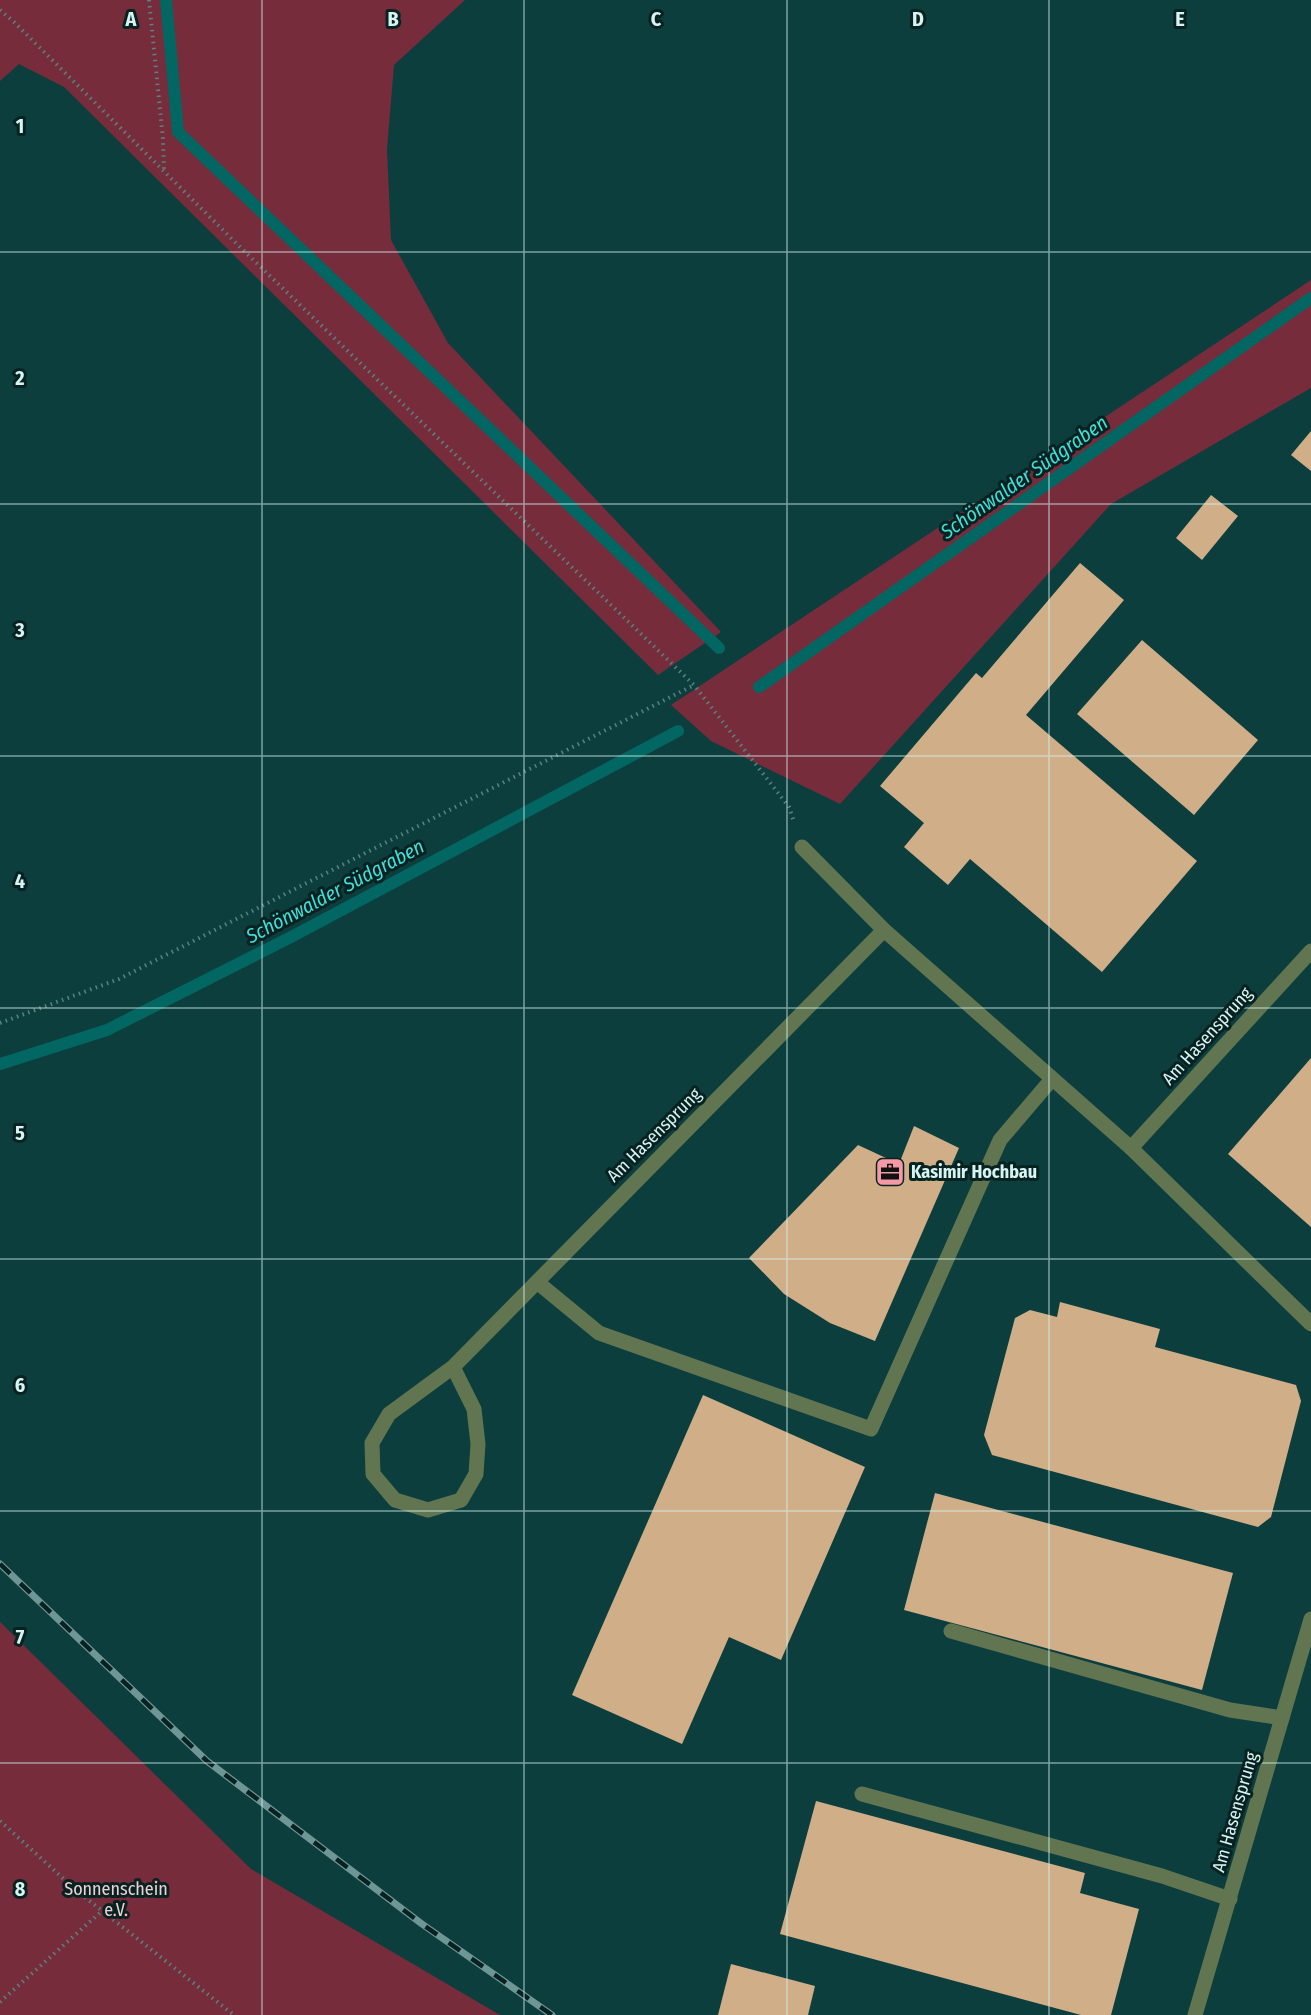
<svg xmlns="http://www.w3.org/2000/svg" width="1311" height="2015" font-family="'Fira Sans Condensed',sans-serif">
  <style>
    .green { fill: #772c3b }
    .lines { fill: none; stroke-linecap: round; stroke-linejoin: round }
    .stream { stroke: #026663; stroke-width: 12 }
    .building { fill: #cfae88 }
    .path { stroke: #588381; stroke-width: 4; stroke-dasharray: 1.5 4.5; stroke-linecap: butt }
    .service { stroke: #617550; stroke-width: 15 }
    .minor { stroke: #617550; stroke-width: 15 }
    .rail-casing { stroke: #6e9695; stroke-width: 7 }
    .rail { stroke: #082221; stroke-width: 4.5; stroke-dasharray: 14; stroke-linecap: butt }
    .grid { fill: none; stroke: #d6f4f2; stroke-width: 1.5; stroke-opacity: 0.55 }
    .labels { text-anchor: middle; stroke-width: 6; stroke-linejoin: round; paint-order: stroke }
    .street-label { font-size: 18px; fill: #d6f4f2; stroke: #082221 }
    .poi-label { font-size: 18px; font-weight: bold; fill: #d6f4f2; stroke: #082221; text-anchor: start }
    .park-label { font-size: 18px; fill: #edd0d3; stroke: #082221 }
    .water-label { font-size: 20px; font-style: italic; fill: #3ee0da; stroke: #082221 }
    .grid-label { font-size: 20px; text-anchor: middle; font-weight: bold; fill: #d6f4f2; stroke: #082221; stroke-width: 6; stroke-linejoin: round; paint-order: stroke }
  </style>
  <rect width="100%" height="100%" fill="#0c3e3d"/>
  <g class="green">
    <polygon points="0,0 465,0 394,65 387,149 391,240 448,343 721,632 658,675 64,87 19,64 0,81"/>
    <polygon points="1311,280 1311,388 1111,504 840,804 711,741 671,705"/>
    <polygon points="0,1622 251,1869 500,2015 0,2015"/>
  </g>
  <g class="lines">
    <g class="stream">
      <polyline points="166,0 178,132 719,648"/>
      <polyline points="759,687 1311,298"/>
      <polyline points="0,1064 107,1030 293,936 678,731"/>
    </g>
  </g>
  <g class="building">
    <polygon points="1311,431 1311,471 1291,455"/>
    <polygon points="1211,495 1238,516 1202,560 1176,538"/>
    <polygon points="1080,563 1124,600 1026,715 1197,861 1102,972 970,859 948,885 904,847 924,823 880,786 976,673 982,678"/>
    <polygon points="1142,640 1258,740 1194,815 1077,714"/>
    <polygon points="1311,1058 1311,1227 1228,1154"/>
    <polygon points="914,1126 959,1148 875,1341 830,1323 784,1294 749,1258 858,1145 899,1164"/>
    <polygon points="1060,1302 1160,1329 1155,1347 1296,1385 1301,1401 1271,1517 1258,1527 992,1455 984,1435 1015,1318 1030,1310 1057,1317"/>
    <polygon points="703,1395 865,1467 781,1660 729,1637 682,1744 572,1695"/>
    <polygon points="935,1493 1233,1573 1202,1690 904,1610"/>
    <polygon points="816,1801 1085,1873 1080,1893 1139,1909 1111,2015 1081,2015 780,1934"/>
    <polygon points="731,1964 815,1986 808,2015 718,2015"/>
  </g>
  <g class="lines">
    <g class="path">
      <polyline points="149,0 163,139 164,170"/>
      <polyline points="0,10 14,22 242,249 694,685 789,807 794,822"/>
      <polyline points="0,1023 119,979 694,685"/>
      <polyline points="0,1821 77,1891 234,2015"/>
      <polyline points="0,2002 102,1911"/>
    </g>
    <g class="service">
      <polyline points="537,1282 599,1333 871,1429 1000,1140 1052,1079"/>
      <polyline points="951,1631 1230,1710 1282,1718"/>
      <polyline points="862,1794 1162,1876 1230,1899"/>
    </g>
    <g class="minor">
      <polyline points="802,847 884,930 1131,1148 1311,1324"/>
      <polyline points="1131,1148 1311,951"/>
      <polyline points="453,1367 474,1409 478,1444 476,1474 461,1500 428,1510 395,1500 373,1474 372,1443 389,1414 453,1367 884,930"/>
      <polyline points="1195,2015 1311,1619"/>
    </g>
    <g class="rail-casing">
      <polyline id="rail" points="0,1564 207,1761 422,1924 552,2015"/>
    </g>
    <use href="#rail" class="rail"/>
  </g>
  <path class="grid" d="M262,0V2015M524,0V2015M787,0V2015M1049,0V2015M0,252H1311M0,504H1311M0,756H1311M0,1008H1311M0,1259H1311M0,1511H1311M0,1763H1311"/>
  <defs>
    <g id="office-square" transform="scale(1.5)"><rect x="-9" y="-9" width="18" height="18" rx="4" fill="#f49aa6" stroke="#082221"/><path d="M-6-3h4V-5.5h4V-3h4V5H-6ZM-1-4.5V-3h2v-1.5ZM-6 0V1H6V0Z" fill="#111"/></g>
  </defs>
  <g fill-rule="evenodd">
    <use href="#office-square" x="890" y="1172"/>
  </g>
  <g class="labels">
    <g class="street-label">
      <text transform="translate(1207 1036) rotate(-48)" y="6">Am Hasensprung</text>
      <text transform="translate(654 1135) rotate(-45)" y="6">Am Hasensprung</text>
      <text transform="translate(1235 1812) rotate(-74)" y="6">Am Hasensprung</text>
    </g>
    <g class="poi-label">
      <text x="911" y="1178">Kasimir Hochbau</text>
    </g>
    <g class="park-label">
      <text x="116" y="1895">Sonnenschein<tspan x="116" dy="21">e.V.</tspan></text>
    </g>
    <g class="water-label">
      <text transform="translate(1024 477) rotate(-35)" y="7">Schönwalder Südgraben</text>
      <text transform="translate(335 891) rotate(-28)" y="7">Schönwalder Südgraben</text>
    </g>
  </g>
  <g class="grid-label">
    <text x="131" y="26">A</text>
    <text x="393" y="26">B</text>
    <text x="656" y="26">C</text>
    <text x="918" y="26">D</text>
    <text x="1180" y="26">E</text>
    <text x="20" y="133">1</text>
    <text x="20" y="385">2</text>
    <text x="20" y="637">3</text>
    <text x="20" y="888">4</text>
    <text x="20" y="1140">5</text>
    <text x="20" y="1392">6</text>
    <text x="20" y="1644">7</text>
    <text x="20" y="1896">8</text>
  </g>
</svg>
